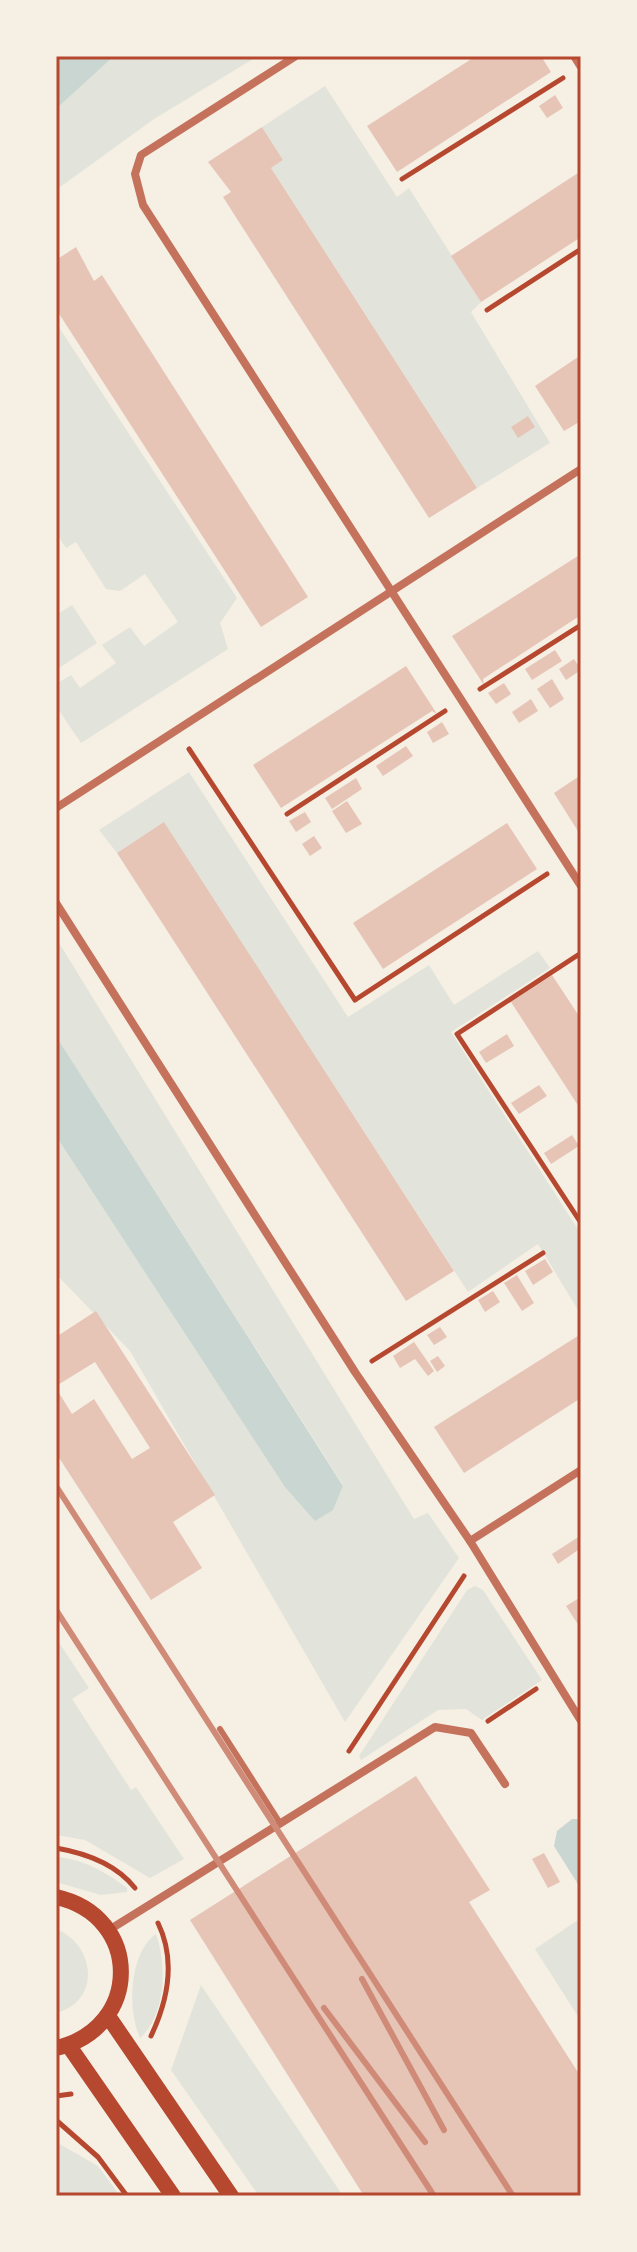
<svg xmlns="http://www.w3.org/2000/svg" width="637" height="2252" font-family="'Crimson Pro',serif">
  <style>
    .green { fill: #e2e4dc }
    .water { fill: #c9d6d2 }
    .building { fill: #e6c5b7 }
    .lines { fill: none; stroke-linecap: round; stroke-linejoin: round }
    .path { stroke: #b5482f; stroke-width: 5 }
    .service { stroke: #c5725c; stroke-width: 6 }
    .minor { stroke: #c5725c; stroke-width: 8 }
    .secondary { stroke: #b5482f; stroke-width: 16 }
    .rail { stroke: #cf8b77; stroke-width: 6 }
    .neatline { fill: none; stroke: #b5482f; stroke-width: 3 }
  </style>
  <rect width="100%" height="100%" fill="#f6efe4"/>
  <g class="green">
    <polygon points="114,56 258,56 154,119 56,190 56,109"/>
    <polygon points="325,86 397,197 409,188 481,302 471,312 550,443 477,488 271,168 283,160 262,127"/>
    <polygon points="56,323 237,598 220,623 228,649 81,743 56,706 56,684 71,675 80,688 116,663 102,645 130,627 144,646 178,622 145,574 120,591 106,589 76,542 66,548 56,533"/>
    <polygon points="72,605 97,643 56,670 56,615"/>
    <polygon points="189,772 348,1017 429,965 454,1005 538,951 550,968 451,1032 581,1234 581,1315 538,1244 468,1292 164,823 117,853 99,830"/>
    <polygon points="56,938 414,1519 428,1513 459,1558 345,1722 130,1351 56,1274 56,1136 212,1375 333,1510 343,1485 56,1036"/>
    <polygon points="475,1586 483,1590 542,1680 482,1720 466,1709 438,1710 361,1760 359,1756 467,1590"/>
    <path d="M56,1638L89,1688L72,1699L131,1790L136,1787L184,1859L150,1878L85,1840L56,1835V1758C62,1744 56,1660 56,1638Z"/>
    <path d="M56,1857C84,1859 105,1872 127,1888V1892L101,1895L56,1882Z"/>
    <polygon points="581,1918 581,2021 535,1949"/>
    <path d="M56,1929C95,1944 102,2001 56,2013Z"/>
    <path d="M156,1934C167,1965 166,2015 140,2038C127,2010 129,1953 156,1934Z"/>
    <polygon points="201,1985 343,2196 259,2196 171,2070"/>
    <polygon points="56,2142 98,2166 120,2196 56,2196"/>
  </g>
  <g class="water">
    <polygon points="64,56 114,56 56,109 56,63"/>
    <polygon points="56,1036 343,1486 333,1510 315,1521 285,1487 56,1136"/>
    <polygon points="572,1819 581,1819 581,1889 554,1846 557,1831"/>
  </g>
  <g class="building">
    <polygon points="476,56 541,56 551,72 397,172 367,126"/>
    <polygon points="555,95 563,108 547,118 539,106"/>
    <polygon points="262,127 283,160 271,168 477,488 429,518 223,197 231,192 208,162"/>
    <polygon points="581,171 581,237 481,302 451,256"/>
    <polygon points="76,247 94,281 102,275 308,597 261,627 56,309 56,260"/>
    <polygon points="581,355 581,421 564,431 535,386"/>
    <polygon points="528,416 535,427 518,438 511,427"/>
    <polygon points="581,554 581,615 483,679 484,685 452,636"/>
    <polygon points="555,650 562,661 532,680 525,669"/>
    <polygon points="574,659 581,670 566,680 559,669"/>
    <polygon points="406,666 437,714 432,711 281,808 253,765"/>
    <polygon points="552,679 564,699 550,708 537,689"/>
    <polygon points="504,683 511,694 496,704 488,693"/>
    <polygon points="531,699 538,711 519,723 512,712"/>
    <polygon points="442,722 449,734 433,743 427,732"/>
    <polygon points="406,746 413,756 383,776 376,766"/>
    <polygon points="581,775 581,836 554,793"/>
    <polygon points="356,778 362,789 332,809 325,798"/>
    <polygon points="347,801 362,824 346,833 332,811"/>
    <polygon points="305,812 311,822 296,832 289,821"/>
    <polygon points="164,822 454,1271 406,1301 117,853"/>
    <polygon points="507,823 537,869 383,969 353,923"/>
    <polygon points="314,836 322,848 310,856 302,844"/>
    <polygon points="552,975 581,1019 581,1110 511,1002"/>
    <polygon points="507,1034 514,1046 486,1063 479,1052"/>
    <polygon points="539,1085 547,1096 519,1114 511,1103"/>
    <polygon points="572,1135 579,1146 551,1164 544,1153"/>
    <polygon points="545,1259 553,1272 533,1285 525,1271"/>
    <polygon points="517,1275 534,1303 522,1311 504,1283"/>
    <polygon points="493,1291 500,1302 485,1312 478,1300"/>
    <polygon points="96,1311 215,1495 173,1522 202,1568 151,1600 56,1453 56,1388 72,1414 94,1399 132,1459 150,1448 95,1362 56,1386 56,1337"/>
    <polygon points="440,1327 447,1337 434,1345 427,1335"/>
    <polygon points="581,1334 581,1398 464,1473 434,1427"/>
    <polygon points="414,1342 434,1371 428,1376 415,1359 400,1368 393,1356"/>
    <polygon points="438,1356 445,1366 437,1372 430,1361"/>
    <polygon points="580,1536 581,1548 558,1564 552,1554"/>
    <polygon points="581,1597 581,1629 566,1606"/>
    <polygon points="416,1776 490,1890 469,1902 581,2077 581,2196 364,2196 190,1920"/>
    <polygon points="544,1853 560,1882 548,1888 532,1859"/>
  </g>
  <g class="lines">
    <g class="path">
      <polyline points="402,179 563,78"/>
      <polyline points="487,310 581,249"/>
      <polyline points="480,689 581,625"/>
      <polyline points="189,749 355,1000 547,874"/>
      <polyline points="287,814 445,711"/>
      <polyline points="581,953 457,1034 581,1223"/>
      <polyline points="372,1361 543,1253"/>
      <polyline points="488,1721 536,1689"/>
      <polyline points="349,1751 464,1576"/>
      <path d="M56,1848C85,1853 116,1864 135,1888"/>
      <path d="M151,2036C168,2000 176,1960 158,1923"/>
      <polyline points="56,2096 71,2094"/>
      <polyline points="56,2120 98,2157 127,2196"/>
    </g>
    <polyline class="service" points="220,1729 280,1823"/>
    <g class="minor">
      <polyline points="296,56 141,155 135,174 143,205 581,886"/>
      <polyline points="574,56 581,67"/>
      <polyline points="56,808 581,469"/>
      <polyline points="56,903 355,1372 470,1541 581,1721"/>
      <polyline points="470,1541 581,1470"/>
      <polyline points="109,1930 435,1727 471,1733 505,1784"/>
    </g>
    <g class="secondary">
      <path d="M56,1897C143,1916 142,2029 56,2048"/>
      <polyline points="108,2016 231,2196"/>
      <polyline points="69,2046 173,2196"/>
    </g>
    <g class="rail">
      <polyline points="56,1486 513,2196"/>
      <polyline points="56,1610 434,2196"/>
      <polyline points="362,1979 444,2130"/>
      <polyline points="324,2008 425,2142"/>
    </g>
  </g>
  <rect width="637" height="2252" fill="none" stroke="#f6efe4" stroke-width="116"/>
  <rect x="58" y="58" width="521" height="2136" class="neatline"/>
</svg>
